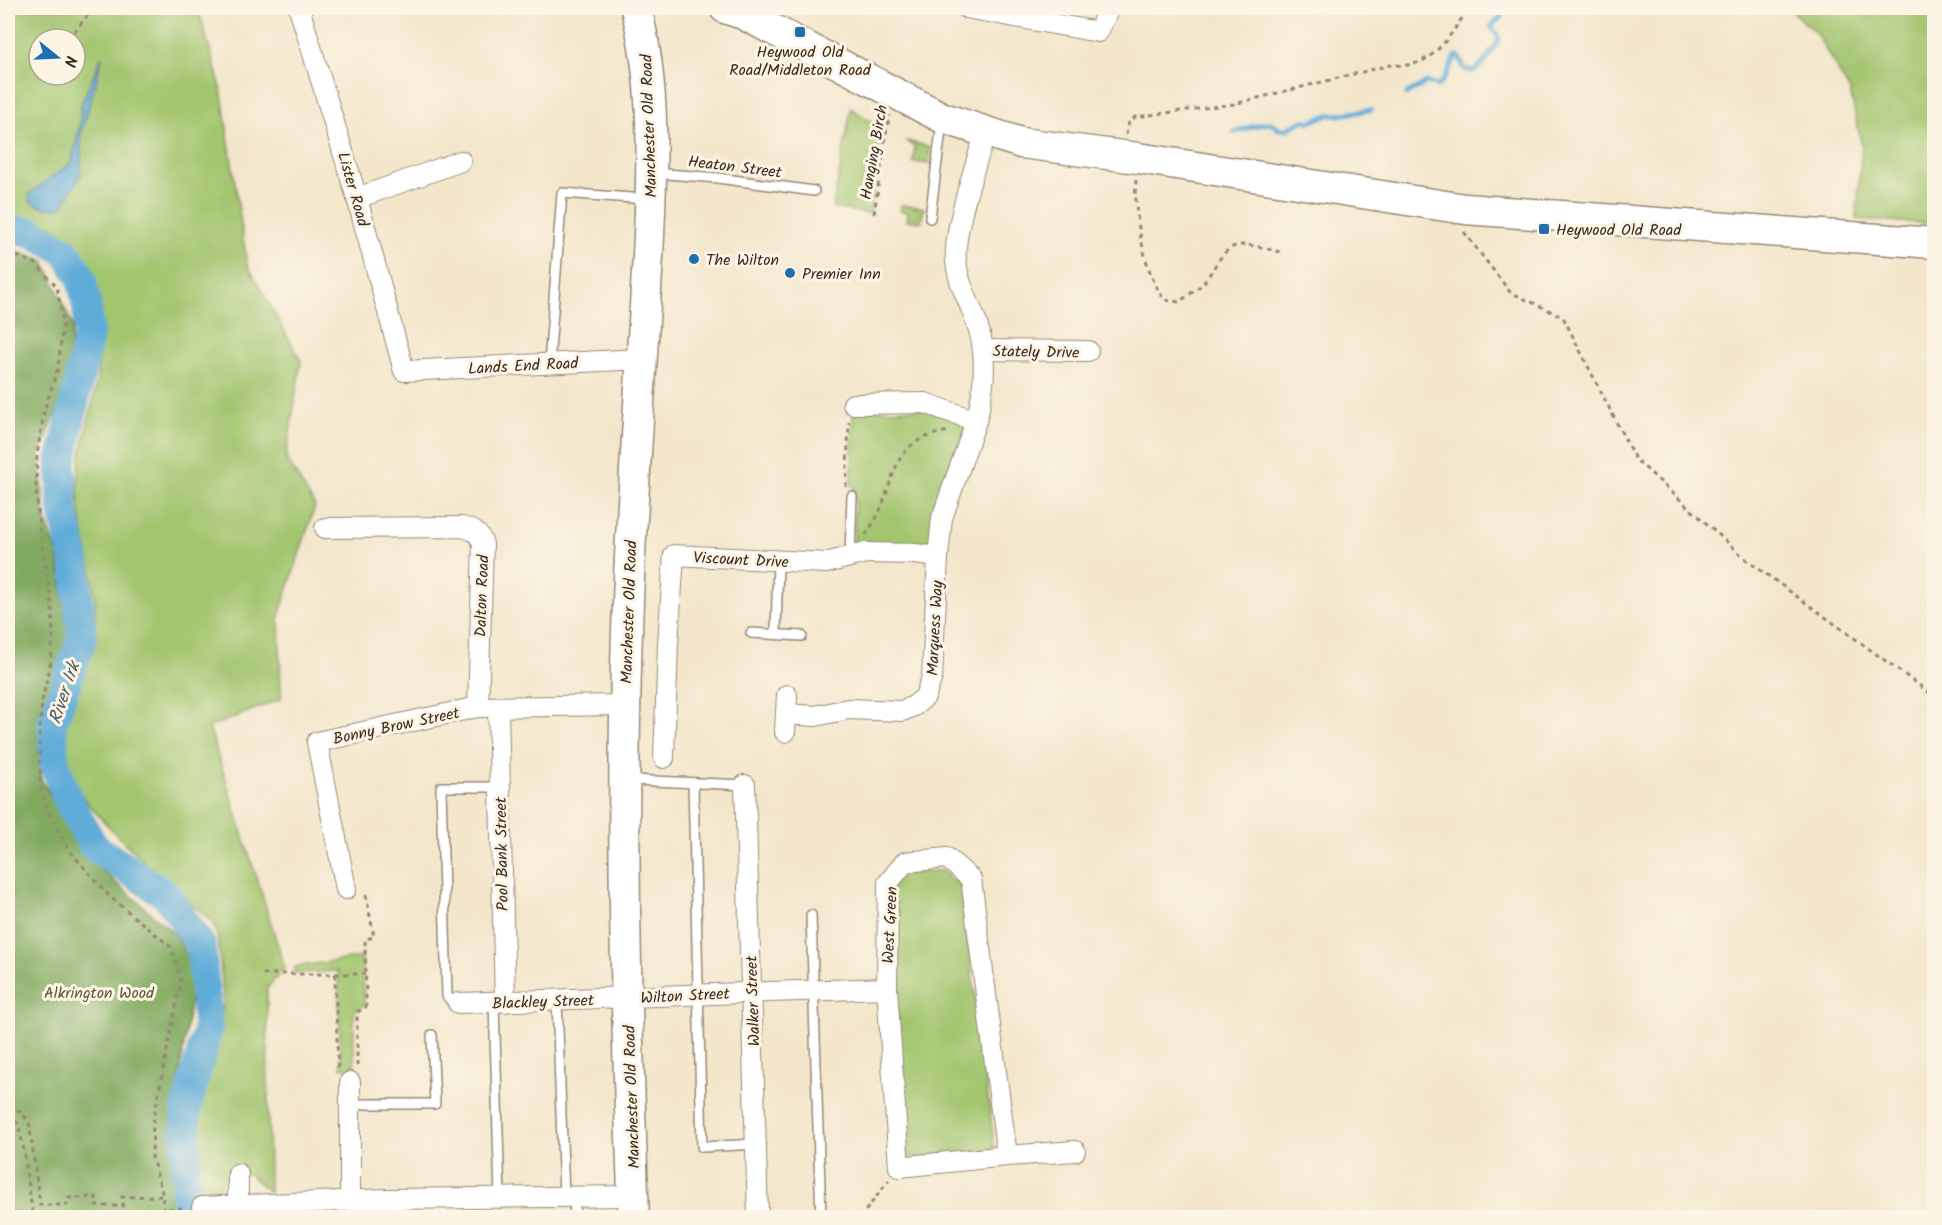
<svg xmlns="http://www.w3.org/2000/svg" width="1942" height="1225" font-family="Kalam,sans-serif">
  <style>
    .green { fill: #a2c56e; stroke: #6e7846; stroke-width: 1.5; fill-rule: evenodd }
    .forest { fill: #81aa61; stroke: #5e6a40; stroke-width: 1.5 }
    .water { fill: #60acd9; stroke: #4e6b7c; stroke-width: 1.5 }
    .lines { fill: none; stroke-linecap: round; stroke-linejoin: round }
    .stream { stroke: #60acd9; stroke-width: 5 }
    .river { stroke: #60acd9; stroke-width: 30 }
    .lane-casing { stroke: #978874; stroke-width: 12 }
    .street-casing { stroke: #978874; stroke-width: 22 }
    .primary-casing { stroke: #978874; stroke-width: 33 }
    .path { stroke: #978874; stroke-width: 3; stroke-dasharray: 4.5 4.5; stroke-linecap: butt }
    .lane { stroke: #fff; stroke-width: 9 }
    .street { stroke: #fff; stroke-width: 20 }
    .primary { stroke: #fff; stroke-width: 30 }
    .poi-dot { fill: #1f6fb2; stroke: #fcf5e5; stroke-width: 2 }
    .labels { text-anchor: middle; stroke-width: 6; stroke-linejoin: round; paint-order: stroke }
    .poi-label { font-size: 16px; fill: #3b2a1e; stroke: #fcf5e5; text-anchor: start }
    .street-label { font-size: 16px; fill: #3b2a1e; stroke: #fcf5e5 }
    .park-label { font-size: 16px; fill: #5a5836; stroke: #fcf5e5 }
    .water-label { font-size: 18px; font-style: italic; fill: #48585f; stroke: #fcf5e5 }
  </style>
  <rect width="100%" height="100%" fill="#fcf5e5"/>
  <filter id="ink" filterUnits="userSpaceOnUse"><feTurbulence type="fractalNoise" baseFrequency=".0167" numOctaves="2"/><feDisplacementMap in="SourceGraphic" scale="12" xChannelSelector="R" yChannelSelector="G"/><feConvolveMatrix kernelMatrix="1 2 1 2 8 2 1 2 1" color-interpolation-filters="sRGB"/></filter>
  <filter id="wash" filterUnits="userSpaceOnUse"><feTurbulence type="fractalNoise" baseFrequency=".008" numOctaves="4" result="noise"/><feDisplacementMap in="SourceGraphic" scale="24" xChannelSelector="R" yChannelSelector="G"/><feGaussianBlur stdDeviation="1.35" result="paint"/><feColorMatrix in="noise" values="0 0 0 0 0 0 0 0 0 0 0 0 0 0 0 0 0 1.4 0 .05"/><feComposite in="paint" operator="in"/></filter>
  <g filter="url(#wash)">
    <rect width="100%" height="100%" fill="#f3e6cb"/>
    <g class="green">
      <path d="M8,8L25,10L31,8C44,8 80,11 90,8H198L221,88L247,264L301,361L286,458L315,506L279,616L281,699L209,727L285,968L267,988L269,1192L249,1174H226C222,1188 213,1194 198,1196C197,1174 192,1150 196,1129C199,1109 202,1089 206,1069C211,1046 223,1024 223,999C223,987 221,973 220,961C219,948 219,934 212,923C205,911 176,896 165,885C155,876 147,866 138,856C111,829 58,782 60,740C61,697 93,661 95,618C98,576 78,529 78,486C78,447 94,410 98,371C102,323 94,233 35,220C27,218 16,218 8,218ZM39,39H75V75H39Z"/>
      <polygon points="1788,8 1934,8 1934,224 1856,219 1862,146 1850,91 1816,33"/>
      <polygon points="851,108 882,129 870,214 833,208"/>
      <polygon points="906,141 930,147 929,164 913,162 915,147"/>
      <polygon points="901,205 924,208 921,222 907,220 908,212 900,211"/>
      <polygon points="927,409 971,424 931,550 854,543 855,486 851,486 853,416 857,410"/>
      <polygon points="941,871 961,886 995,1151 902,1158 889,893 900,872"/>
      <polygon points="362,957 364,1005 354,1012 354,1068 341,1068 338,971 294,973 295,967"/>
    </g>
    <polygon class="forest" points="8,248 44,260 73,326 67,385 40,454 45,517 58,554 68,637 44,713 41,779 87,857 175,934 195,969 172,1127 174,1217 8,1217"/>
    <path class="water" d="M102,56L98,75L81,134V174L62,207C49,210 41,208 30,201L29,194L72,162L80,123L81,105Z"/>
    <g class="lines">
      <g class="stream">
        <path d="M1407,94L1427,82L1437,86L1444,79L1456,56H1459L1464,69L1473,71C1483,66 1495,48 1499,38L1491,26L1501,17L1505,8"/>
        <polyline points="1234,132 1262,124 1271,123 1279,129 1287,129 1305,120 1310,122 1327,115 1338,115 1371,110"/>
      </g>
      <polyline class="river" points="8,229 31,232 65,251 81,277 87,307 89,334 61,463 63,509 75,562 82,638 52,724 54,762 68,800 94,847 166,895 201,945 208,1028 186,1110 186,1218"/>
    </g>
  </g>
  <g filter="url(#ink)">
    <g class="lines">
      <g class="lane-casing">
        <g id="lane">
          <polyline points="654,173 718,178 814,191"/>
          <polyline points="930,218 942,122"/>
          <polyline points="549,364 562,193 646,199"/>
          <polyline points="850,556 852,496"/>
          <polyline points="751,633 802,636"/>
          <polyline points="776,634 778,561"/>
          <polyline points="630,780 745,785"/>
          <polyline points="693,783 702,1147 756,1144"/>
          <polyline points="811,915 821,1218"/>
          <polyline points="557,1000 564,1198"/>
          <polyline points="494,1002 500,1198"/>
          <polyline points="458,1003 452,1002 447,996 441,787 500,787"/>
          <polyline points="350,1104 435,1104 432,1035"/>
          <polyline points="574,1198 575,1218"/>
          <polyline points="386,1218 387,1199"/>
        </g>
      </g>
      <g class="street-casing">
        <g id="street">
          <polyline points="299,8 357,198 404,371 642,359"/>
          <polyline points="966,8 1098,32 1109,8"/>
          <polyline points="357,198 461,161"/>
          <polyline points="984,350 1088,351"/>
          <path d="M853,404L925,403L976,421C985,388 988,353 976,321C969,301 958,283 956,261C953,229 976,164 986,131"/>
          <path d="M325,528L462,527C473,530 479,532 483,544L478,707"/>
          <polyline points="498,707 505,1002"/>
          <polyline points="786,714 815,716 848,709 902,711 914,706 925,697 932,677 938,557 942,518 976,421"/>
          <polyline points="785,732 787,695"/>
          <polyline points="664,758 668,644 674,555 826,563 865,553 915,554 938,557"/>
          <polyline points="745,785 758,1218"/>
          <polyline points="346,889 317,742 478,707 624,705"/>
          <polyline points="458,1003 887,988"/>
          <polyline points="1007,1156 899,1167 887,988 888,883 905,862 947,858 971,879 1007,1156 1075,1151"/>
          <polyline points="238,1174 238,1205"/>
          <polyline points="350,1200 350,1082"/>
          <polyline points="202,1207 387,1199 634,1196"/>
        </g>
      </g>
      <g class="primary-casing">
        <g id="primary">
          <polyline points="725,8 743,14 943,118 1021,143 1138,158 1465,209 1934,243"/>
          <path d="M634,1218C625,991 619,762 631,536C636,442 643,349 648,256C652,173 657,88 636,8"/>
        </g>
      </g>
      <g class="path">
        <polyline points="68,39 94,8"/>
        <path d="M1126,135L1128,124L1135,117L1234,104L1390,65C1397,65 1406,66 1413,64C1437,59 1457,27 1468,8"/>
        <path d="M1136,180C1133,211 1145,277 1165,300L1179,302C1187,296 1197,290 1204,282C1215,269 1223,244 1243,245C1256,245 1271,250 1284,253"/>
        <polyline points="874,214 886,133 890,115"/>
        <polyline points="1464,232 1510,292 1563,317 1635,459 1748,561 1934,696"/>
        <polyline points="8,253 35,263 57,287 63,323 58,368 44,411 37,455 36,489 40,533 52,606 53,637 50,667 42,701 39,740 40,781 48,812 69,850 108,895 172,948 181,981 153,1121 152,1157 163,1196 163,1218"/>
        <polyline points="846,487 849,422"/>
        <path d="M866,535C871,526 878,517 882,506C898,463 897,440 949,431"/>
        <polyline points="263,974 365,974"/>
        <polyline points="335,974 338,1068"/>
        <polyline points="357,1066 357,1012 366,1007 365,939 374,937 366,895 363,894"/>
        <polyline points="8,1108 21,1112 29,1122 40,1205 67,1205 68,1198 96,1197 96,1206 123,1206 122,1197 163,1196"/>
        <polyline points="8,1115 18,1124 24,1150 33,1218"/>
        <polyline points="154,1218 163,1209 185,1208"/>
        <polyline points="860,1218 889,1180"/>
      </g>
      <use href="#lane" class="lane"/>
      <use href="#street" class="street"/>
      <use href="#primary" class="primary"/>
    </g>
  </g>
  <g class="poi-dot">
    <rect x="794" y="26" width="12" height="12" rx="3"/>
    <rect x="1538" y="223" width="12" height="12" rx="3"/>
    <circle cx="694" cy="259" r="6"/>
    <circle cx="790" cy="273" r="6"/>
  </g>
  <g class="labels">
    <g class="poi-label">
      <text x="800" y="57" text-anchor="middle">Heywood Old<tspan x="800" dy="18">Road/Middleton Road</tspan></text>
      <text x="1556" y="235">Heywood Old Road</text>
      <text x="706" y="265">The Wilton</text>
      <text x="802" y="279">Premier Inn</text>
    </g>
    <g class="street-label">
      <text transform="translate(648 126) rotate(-92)" y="6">Manchester Old Road</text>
      <text transform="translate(873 152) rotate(-80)" y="6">Hanging Birch</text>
      <text transform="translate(735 166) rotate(7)" y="6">Heaton Street</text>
      <text transform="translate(354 189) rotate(74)" y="6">Lister Road</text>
      <text transform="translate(1036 351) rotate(1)" y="6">Stately Drive</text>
      <text transform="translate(523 365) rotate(-3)" y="6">Lands End Road</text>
      <text transform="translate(741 559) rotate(3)" y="6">Viscount Drive</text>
      <text transform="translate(481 596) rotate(-88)" y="6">Dalton Road</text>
      <text transform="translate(628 612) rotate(-88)" y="6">Manchester Old Road</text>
      <text transform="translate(934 628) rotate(-87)" y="6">Marquess Way</text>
      <text transform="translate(396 725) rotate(-12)" y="6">Bonny Brow Street</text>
      <text transform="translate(501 854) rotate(-91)" y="6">Pool Bank Street</text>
      <text transform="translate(889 925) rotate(-87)" y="6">West Green</text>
      <text transform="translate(685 995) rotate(-3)" y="6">Wilton Street</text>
      <text transform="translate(543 1001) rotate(-2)" y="6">Blackley Street</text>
      <text transform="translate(752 1001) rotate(-92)" y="6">Walker Street</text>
      <text transform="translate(631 1097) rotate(-92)" y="6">Manchester Old Road</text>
    </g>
    <g class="park-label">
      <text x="99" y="998">Alkrington Wood</text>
    </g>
    <g class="water-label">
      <text transform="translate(64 693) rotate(-72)" y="6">River Irk</text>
    </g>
  </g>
  <rect width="1942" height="1225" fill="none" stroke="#fcf5e5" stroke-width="30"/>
  <g transform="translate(57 57) rotate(108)"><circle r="28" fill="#fcf5e5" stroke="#afa495" stroke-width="1.5"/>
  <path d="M0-4.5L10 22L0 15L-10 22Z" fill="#1f6fb2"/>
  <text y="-9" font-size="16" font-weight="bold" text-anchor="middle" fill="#3b2a1e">N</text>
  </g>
</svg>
